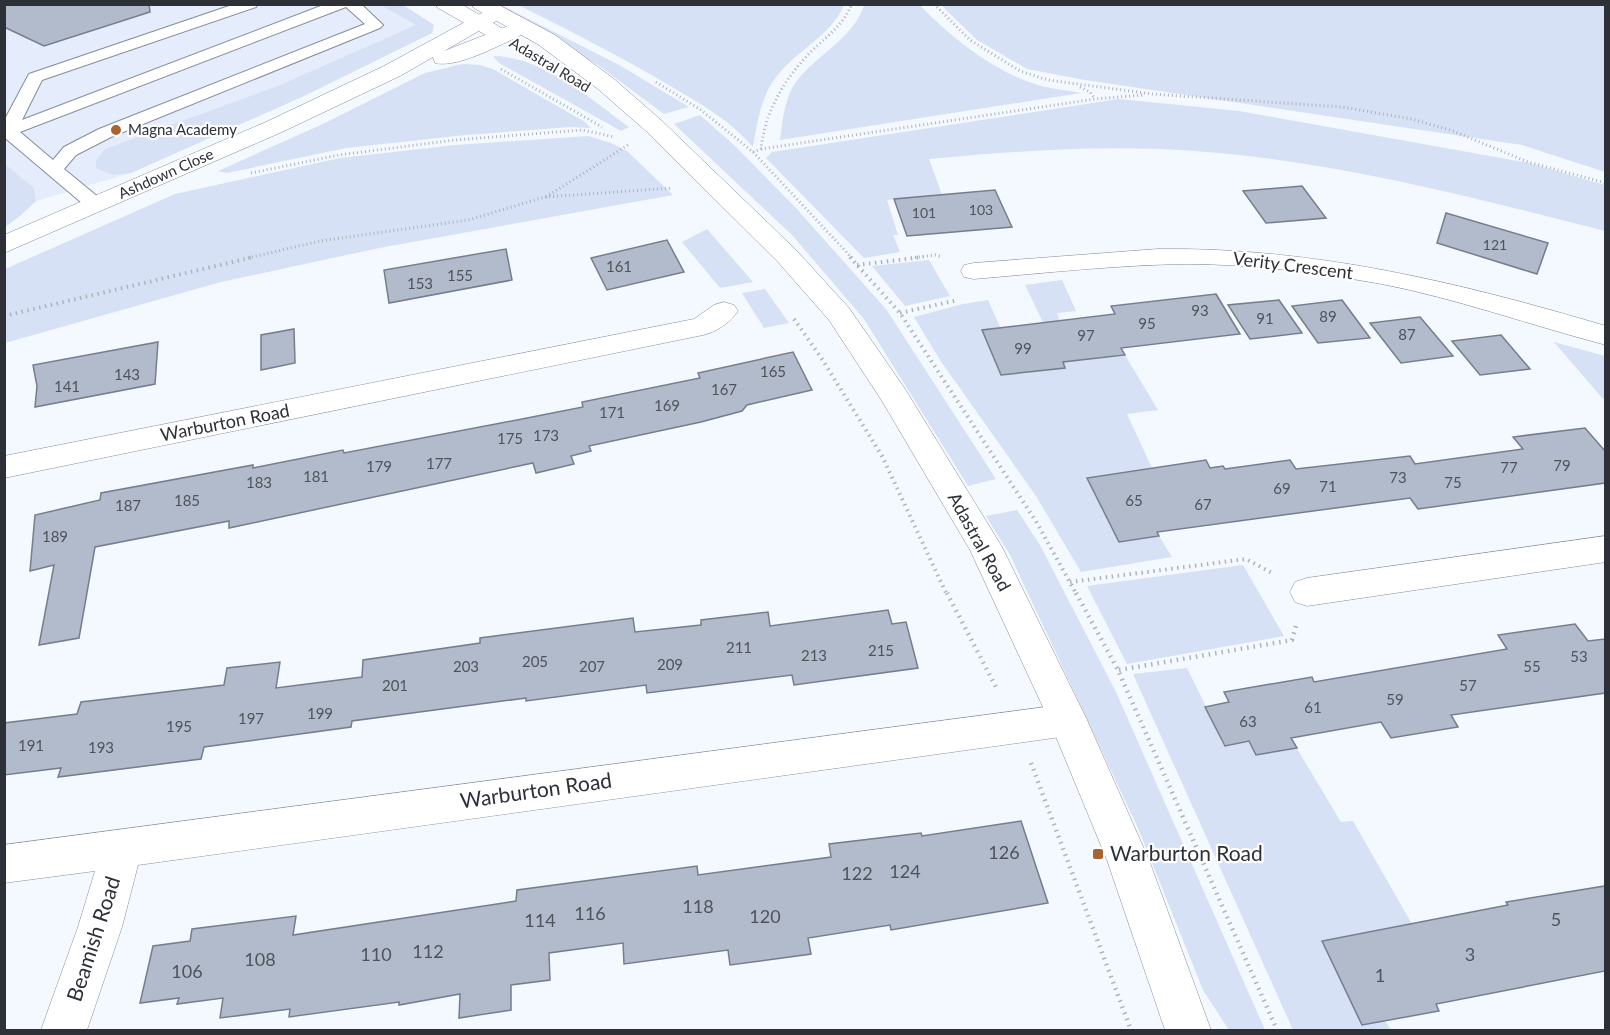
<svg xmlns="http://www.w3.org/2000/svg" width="1610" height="1035" font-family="Lato,sans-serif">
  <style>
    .built { fill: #e5ecfb }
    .green { fill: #d6e1f6 }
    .building { fill: #b2bbcb; stroke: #767d8d; stroke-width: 1.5 }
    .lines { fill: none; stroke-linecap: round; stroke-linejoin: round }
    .lane-casing { stroke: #848c9c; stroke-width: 2 }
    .street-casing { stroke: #848c9c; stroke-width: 1 }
    .secondary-casing { stroke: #848c9c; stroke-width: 1 }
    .path-far2 { stroke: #afb3ba; stroke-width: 3; stroke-dasharray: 1 3; stroke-linecap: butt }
    .path-far1 { stroke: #afb3ba; stroke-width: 4; stroke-dasharray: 1.5 4.5; stroke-linecap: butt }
    .path { stroke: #afb3ba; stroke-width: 4.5; stroke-dasharray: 1.5 5; stroke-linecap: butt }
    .lane { fill: #fff; fill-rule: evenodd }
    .street { fill: #fff; fill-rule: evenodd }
    .secondary { fill: #fff; fill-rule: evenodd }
    .poi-dot { fill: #a86534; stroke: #fff; stroke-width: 2 }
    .labels { text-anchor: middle; stroke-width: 4.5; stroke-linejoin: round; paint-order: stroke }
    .far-number-label { font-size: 14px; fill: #4e535c }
    .far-street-label { font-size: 15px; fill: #2d3037; stroke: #fff }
    .far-poi-label { font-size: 15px; fill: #2d3037; stroke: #fff; text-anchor: start }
    .number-label { font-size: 15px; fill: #4e535c }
    .street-label { font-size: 18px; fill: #2d3037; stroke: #fff }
    .near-number-label { font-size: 18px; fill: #4e535c }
    .near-street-label { font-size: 21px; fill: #2d3037; stroke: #fff }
    .near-poi-label { font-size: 21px; fill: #2d3037; stroke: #fff; text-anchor: start }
  </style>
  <rect width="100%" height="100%" fill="#f4f8ff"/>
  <polygon class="built" points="5,5 403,5 434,25 432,33 304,96 131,173 36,201 34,188 5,164"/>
  <g class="green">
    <polygon points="381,5 403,5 434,25 432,33 304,96 131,173 113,175 96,168 96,160 105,149 278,86 416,25"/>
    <polygon points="491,5 501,5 621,66 689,107 664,114 598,65"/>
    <path d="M518,5L844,4V5C831,36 797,50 777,76C761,95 757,124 753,147C731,121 701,104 672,87C622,57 570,31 518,5Z"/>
    <path d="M864,5H920C949,36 993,71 1035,84C1049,89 1066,90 1081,93L780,140C783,119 785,94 799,78C820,53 855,36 864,5Z"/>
    <polygon points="941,5 1605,5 1605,172 1522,145 1085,80 1027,69 977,40"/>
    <path d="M493,56C545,57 589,98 629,127L621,131L499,63Z"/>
    <polygon points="462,64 480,65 493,69 585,122 591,128 571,127 466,135 346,148 227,173 218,171 325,123 425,73"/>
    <path d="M1119,99L1239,111L1529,163L1605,185V231C1459,194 1312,155 1160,149C1081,146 1008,152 929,159L942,195L887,200L898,235H893L900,252L864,258L766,158L772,152Z"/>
    <polygon points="700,115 735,146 795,207 886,309 996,479 968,486 864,319 793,236 674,124"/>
    <polygon points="588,136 611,143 627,151 673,195 379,248 221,282 5,343 5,269 175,194 340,158 455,145"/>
    <polygon points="5,164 34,188 36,201 20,216 5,227"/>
    <polygon points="707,229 753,282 720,288 682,242"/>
    <polygon points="929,260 950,296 905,306 872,266"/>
    <polygon points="1062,280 1076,311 1057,313 1060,321 1095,358 1125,355 1158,410 1127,414 1152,468 1088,478 1119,542 1159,536 1172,557 1081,572 1036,496 940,360 914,317 963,304 988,300 1000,327 982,330 1001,375 1065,368 1025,285"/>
    <polygon points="765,289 789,323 764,328 742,293"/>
    <polygon points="1554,342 1605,356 1605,398 1603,399"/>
    <polygon points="1017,510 1040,545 1116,692 1265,1030 1229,1030 1203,990 1138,828 1010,555 986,516"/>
    <polygon points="1243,565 1284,636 1127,664 1087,586"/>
    <polygon points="1187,668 1225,745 1249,741 1256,754 1296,747 1341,822 1353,821 1412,924 1322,941 1362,1025 1385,1021 1391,1030 1293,1030 1133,674"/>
  </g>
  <g class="building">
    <polygon points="4,4 149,4 150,12 44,46 4,27"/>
    <polygon points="1302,186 1326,218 1266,223 1243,191"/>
    <polygon points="995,190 1012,227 907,236 894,199"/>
    <polygon points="1446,213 1548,243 1537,274 1437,243"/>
    <polygon points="667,240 684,272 607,290 591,258"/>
    <polygon points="506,249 512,280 389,303 384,270"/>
    <polygon points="1216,294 1240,334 1121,348 1125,355 1063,362 1065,368 1001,375 982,330 1115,314 1111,306"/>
    <polygon points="1279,300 1302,333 1250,339 1228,305"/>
    <polygon points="1342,300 1370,338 1318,343 1292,306"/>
    <polygon points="1420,317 1453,356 1401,363 1370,323"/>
    <polygon points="294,329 295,363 261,370 261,335"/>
    <polygon points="1501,335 1530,369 1480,375 1452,341"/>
    <polygon points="158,342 155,384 35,407 37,386 33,365"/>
    <polygon points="793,352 812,390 747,405 742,411 701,422 589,446 591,451 571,456 574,464 536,473 533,463 229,528 229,521 95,547 79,638 39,645 54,565 30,571 35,515 100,500 101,493 253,465 253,468 343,450 344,453 522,419 583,407 582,402 700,378 698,373"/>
    <polygon points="1585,428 1605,451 1605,483 1418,509 1410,498 1157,532 1159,536 1119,542 1087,478 1206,460 1210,468 1223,466 1225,469 1290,460 1296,469 1410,456 1415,464 1523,449 1513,437"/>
    <polygon points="888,610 892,624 906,622 918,668 794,685 792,675 647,693 646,685 526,701 526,698 352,721 351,727 204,747 201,759 58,777 61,768 4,775 4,723 77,714 81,702 224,685 227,668 280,662 276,688 362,677 363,660 480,643 480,638 633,618 635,632 701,625 701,620 768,612 770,626"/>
    <polygon points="1575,624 1588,641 1605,639 1605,693 1451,715 1458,727 1391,738 1381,722 1291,738 1297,748 1256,755 1249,741 1225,746 1205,707 1229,702 1224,692 1312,677 1314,682 1507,649 1498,635"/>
    <polygon points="1021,821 1048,903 891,930 890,925 808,938 811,954 730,965 728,950 624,964 623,943 549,953 550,980 511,985 511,1010 459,1018 460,994 399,1005 399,1002 289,1017 290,1009 220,1018 223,998 177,1004 179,998 140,1003 153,946 190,941 192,929 296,916 293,935 516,901 517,890 697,866 698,875 831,857 829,844 921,833 922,836"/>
    <polygon points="1605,886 1605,971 1436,1004 1439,1011 1362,1025 1322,941 1508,905 1506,902"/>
  </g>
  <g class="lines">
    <g class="lane-casing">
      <path id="lane" d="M235,4H258L256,7L42,80L22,120L326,4H361L383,25L380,28L111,137L76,155L64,169L103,201L105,205L103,209H89L4,137V121L29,74ZM346,7L365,24L99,129L64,147L53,160L20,132Z"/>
    </g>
    <g class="street-casing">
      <g id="street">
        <path d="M496,7L503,9L506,13L503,17L444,51L516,23L523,21L530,23L534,27L530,31C507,41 459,69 435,63L433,57L400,76L282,132L4,253V235L266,122L384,66L489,9Z"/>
        <path d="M1158,249C1312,247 1458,282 1606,326V345C1530,325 1458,299 1382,284C1318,273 1252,264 1187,264C1116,265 1045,273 974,279L964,277L961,271L964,265L974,263Z"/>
        <path d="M724,302L734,305L738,311C730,323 716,332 703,335L4,478V456L694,319L714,305Z"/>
        <polygon points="1606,536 1606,562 1307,606 1295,602 1290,592 1295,582 1307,578"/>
        <polygon points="1068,704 1081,709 1087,720 1081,731 1068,736 138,865 122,927 87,1030 41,1030 78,927 95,871 4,883 4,845"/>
      </g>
    </g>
    <g class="secondary-casing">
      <g id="secondary">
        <polygon points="435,4 461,4 505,30 509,34 505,38 498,40 491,38 438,8"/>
        <polygon points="471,4 497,4 555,35 614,79 662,121 796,250 849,308 905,389 1002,547 1087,720 1149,860 1211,1030 1165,1030 1107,860 1049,720 970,550 882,401 829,320 778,262 646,131 598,89 539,45 474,8"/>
      </g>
    </g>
    <g class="path-far2">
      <polyline points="934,4 970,40 1020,71 1048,80 1152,94 1342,107 1412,119 1453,131 1528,162 1606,183"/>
      <polyline points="501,69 602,127"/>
      <polyline points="656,82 701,110 753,152 852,258"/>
      <polyline points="1080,87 1090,92 1095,99"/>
      <polyline points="761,149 1095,99 1143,95"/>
      <path d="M753,152L761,149C765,109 788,73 817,46C831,33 844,23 852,4"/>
      <polyline points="251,173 339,155 455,140 582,130 615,137"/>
      <polyline points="546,197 628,145"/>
      <polyline points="248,258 320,241 468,220 545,197 672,188"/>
      <polyline points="911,258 935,255 942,257"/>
    </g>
    <g class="path-far1">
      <polyline points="850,257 900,313 1037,523 1077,595"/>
      <polyline points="857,265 923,257"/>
      <polyline points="900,313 958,300"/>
      <polyline points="4,316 254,257"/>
      <polyline points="794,319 822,359 882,456 947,595"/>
      <polyline points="1070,582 1246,559 1274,574"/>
    </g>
    <g class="path">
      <polyline points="947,593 998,691"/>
      <polyline points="1076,593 1118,670 1277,1030"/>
      <polyline points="1119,670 1292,640 1296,626"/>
      <polyline points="1031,763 1131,1030"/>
    </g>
    <use href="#lane" class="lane"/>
    <use href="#street" class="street"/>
    <use href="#secondary" class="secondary"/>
  </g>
  <g class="poi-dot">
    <circle cx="116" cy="130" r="6"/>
    <rect x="1092" y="848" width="12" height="12" rx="3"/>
  </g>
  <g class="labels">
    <g class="far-number-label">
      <text x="981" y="215">103</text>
      <text x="924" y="218">101</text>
      <text x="1495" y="250">121</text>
    </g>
    <g class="far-street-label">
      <text transform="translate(550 65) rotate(31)" y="5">Adastral Road</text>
      <text transform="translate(166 174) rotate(-24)" y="5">Ashdown Close</text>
    </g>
    <g class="far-poi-label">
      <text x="128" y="135">Magna Academy</text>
    </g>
    <g class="number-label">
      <text x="619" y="272">161</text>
      <text x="460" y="281">155</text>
      <text x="420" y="289">153</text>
      <text x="1200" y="316">93</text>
      <text x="1328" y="322">89</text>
      <text x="1265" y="324">91</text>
      <text x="1147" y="329">95</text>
      <text x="1407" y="340">87</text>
      <text x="1086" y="341">97</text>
      <text x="1023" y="354">99</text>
      <text x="773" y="377">165</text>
      <text x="127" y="380">143</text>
      <text x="67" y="392">141</text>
      <text x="724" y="395">167</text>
      <text x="667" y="411">169</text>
      <text x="612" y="418">171</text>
      <text x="546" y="441">173</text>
      <text x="510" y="444">175</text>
      <text x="439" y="469">177</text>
      <text x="1562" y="471">79</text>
      <text x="379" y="472">179</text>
      <text x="1509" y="473">77</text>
      <text x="316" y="482">181</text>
      <text x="1398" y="483">73</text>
      <text x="259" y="488">183</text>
      <text x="1453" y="488">75</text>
      <text x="1328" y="492">71</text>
      <text x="1282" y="494">69</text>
      <text x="187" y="506">185</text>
      <text x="1134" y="506">65</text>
      <text x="1203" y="510">67</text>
      <text x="128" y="511">187</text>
      <text x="55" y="542">189</text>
      <text x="739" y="653">211</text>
      <text x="881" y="656">215</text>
      <text x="814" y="661">213</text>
      <text x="1579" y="662">53</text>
      <text x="535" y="667">205</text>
      <text x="670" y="670">209</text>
      <text x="466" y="672">203</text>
      <text x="592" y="672">207</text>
      <text x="1532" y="672">55</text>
      <text x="395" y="691">201</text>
      <text x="1468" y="691">57</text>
      <text x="1395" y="705">59</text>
      <text x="1313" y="713">61</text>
      <text x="320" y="719">199</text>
      <text x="251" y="724">197</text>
      <text x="1248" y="727">63</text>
      <text x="179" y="732">195</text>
      <text x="31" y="751">191</text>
      <text x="101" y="753">193</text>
    </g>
    <g class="street-label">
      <text transform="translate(1293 266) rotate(7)" y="6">Verity Crescent</text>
      <text transform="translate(225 423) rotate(-11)" y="6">Warburton Road</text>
      <text transform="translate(979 542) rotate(61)" y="6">Adastral Road</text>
    </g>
    <g class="near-number-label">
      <text x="1004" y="859">126</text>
      <text x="905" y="878">124</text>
      <text x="857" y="880">122</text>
      <text x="698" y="913">118</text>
      <text x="590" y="920">116</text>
      <text x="765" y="923">120</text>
      <text x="1556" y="926">5</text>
      <text x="540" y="927">114</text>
      <text x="428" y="958">112</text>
      <text x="376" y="961">110</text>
      <text x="1470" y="961">3</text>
      <text x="260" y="966">108</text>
      <text x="187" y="978">106</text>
      <text x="1380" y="982">1</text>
    </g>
    <g class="near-street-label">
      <text transform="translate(536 791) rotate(-8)" y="7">Warburton Road</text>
      <text transform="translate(94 939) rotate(-72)" y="7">Beamish Road</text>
    </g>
    <g class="near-poi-label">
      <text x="1110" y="861">Warburton Road</text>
    </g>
  </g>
  <rect width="1610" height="1035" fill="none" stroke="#2d3037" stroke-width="12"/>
</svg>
